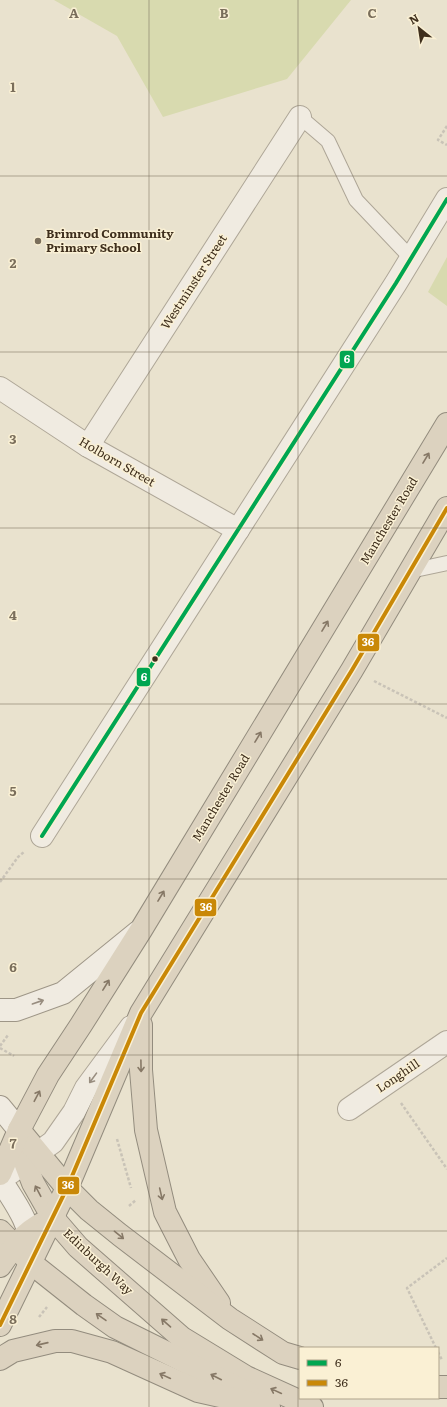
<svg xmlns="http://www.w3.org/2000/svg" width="447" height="1407" font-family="Literata,serif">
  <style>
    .green { fill: #d8daaf }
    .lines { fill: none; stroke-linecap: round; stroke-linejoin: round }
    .lane-casing { stroke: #aea697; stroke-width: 16 }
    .street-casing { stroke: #aea697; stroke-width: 24 }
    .secondary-casing { stroke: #9e9687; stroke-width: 24 }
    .highway-casing { stroke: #938c7e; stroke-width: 24 }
    .path { stroke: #c9c3b7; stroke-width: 2.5; stroke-dasharray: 3 2; stroke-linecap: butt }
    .lane { stroke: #f0ebe1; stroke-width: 14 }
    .street { stroke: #f0ebe1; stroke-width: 22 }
    .secondary { stroke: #f0ebe1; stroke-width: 22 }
    .highway { stroke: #dcd2bf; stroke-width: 22 }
    .bus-1-casing { stroke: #faf0d4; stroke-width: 7 }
    .bus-2-casing { stroke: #faf0d4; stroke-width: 7 }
    .bus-1 { stroke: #00a651; stroke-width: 4 }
    .bus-2 { stroke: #c98807; stroke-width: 4 }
    .oneway { stroke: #867866 }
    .oneway2 { stroke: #988d7f }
    .grid { fill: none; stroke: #7a6e5b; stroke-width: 1; stroke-opacity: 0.55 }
    .poi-dot { fill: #7a6e5b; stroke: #faf0d4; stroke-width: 1.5 }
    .bus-dot { fill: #3f2f1d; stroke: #faf0d4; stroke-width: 1.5 }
    .labels { text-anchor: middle; stroke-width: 3; stroke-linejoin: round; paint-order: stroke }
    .poi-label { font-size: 12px; font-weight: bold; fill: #3f2f1d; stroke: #faf0d4; text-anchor: start }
    .street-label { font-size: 12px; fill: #3f2f1d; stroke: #faf0d4 }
    .grid-label { font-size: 13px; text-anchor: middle; font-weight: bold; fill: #7a6e5b; stroke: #faf0d4; stroke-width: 3; stroke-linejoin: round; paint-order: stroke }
    .line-badge { stroke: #faf0d4; stroke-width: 1.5 }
    .badge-label { font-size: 11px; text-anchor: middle; font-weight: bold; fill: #fff }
  </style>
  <rect width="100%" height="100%" fill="#e9e2ce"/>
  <g class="green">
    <polygon points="54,0 351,0 287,79 163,117 117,36"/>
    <polygon points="447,257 447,306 428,292"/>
  </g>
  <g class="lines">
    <g class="lane-casing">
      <g id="lane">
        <polyline points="300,117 328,141 356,200 411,258"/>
        <polyline points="410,571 447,563"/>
      </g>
    </g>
    <g class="street-casing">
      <g id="street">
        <polyline points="0,388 88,446 238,530"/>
        <polyline points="88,446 300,117"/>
        <polyline points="42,836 396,283 447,199"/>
        <polyline points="349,1109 447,1042"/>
        <polyline points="0,1176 10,1173 53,1142 74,1112 86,1088 131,1027"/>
      </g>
    </g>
    <g class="secondary-casing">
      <g id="secondary">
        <polyline points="0,1010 16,1010 63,993 138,932"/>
        <polyline points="0,1107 19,1130"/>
        <path d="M0,1179C13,1200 32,1224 31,1250"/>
      </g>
    </g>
    <g class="highway-casing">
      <g id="highway">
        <polyline points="141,1025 141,1070 146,1130 165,1212 189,1259 219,1303"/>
        <polyline points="19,1130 23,1157 33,1183 53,1218 78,1247 182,1338 246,1377 312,1407"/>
        <polyline points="19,1130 67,1188 89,1210 120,1235 230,1319 283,1353 300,1358"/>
        <polyline points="0,1174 19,1130 48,1075 81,1025 141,930 447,424"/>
        <polyline points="0,1231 31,1263 84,1305 115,1327 248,1393"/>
        <path d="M0,1266C14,1245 30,1226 55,1218"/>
        <polyline points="0,1325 67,1188 141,1013 352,670 447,508"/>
        <polyline points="0,1359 13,1351 55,1341 72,1341 112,1352 198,1391 269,1407"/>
        <polyline points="438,1387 447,1387"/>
      </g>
    </g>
    <g class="path">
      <polyline points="447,126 438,140 447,145"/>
      <polyline points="374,681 447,718"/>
      <polyline points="0,882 18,857 24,852"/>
      <polyline points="0,1046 8,1035"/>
      <polyline points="0,1048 14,1056"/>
      <polyline points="401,1103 447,1169"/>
      <polyline points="117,1139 131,1188"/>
      <polyline points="129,1206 136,1200"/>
      <polyline points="39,1317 47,1307"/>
      <polyline points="436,1348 407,1288 447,1258"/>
      <polyline points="438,1352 442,1360"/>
    </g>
    <use href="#lane" class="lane"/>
    <use href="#street" class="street"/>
    <use href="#secondary" class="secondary"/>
    <use href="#highway" class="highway"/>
    <g class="bus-1-casing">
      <polyline id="bus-1" points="42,836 396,283 447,199"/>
    </g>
    <g class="bus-2-casing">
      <polyline id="bus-2" points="0,1325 67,1188 141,1013 352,670 447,508"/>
    </g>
    <use href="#bus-1" class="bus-1"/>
    <use href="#bus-2" class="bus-2"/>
  </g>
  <defs><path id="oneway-shaft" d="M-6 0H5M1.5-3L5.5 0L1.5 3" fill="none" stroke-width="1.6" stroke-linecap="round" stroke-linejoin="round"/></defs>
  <g class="oneway">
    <use href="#oneway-shaft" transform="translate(426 458) rotate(-59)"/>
    <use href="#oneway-shaft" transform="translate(325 626) rotate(-59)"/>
    <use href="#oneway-shaft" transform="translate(258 737) rotate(-59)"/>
    <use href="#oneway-shaft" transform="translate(161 896) rotate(-59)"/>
    <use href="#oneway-shaft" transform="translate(106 985) rotate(-58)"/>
    <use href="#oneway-shaft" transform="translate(141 1066) rotate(89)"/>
    <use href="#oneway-shaft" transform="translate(37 1096) rotate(-62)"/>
    <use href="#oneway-shaft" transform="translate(38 1191) rotate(-118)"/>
    <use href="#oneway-shaft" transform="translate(161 1194) rotate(77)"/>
    <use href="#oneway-shaft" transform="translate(119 1235) rotate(39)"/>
    <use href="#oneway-shaft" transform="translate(101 1317) rotate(-145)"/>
    <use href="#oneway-shaft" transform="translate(166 1323) rotate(-139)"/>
    <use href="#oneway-shaft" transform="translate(258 1337) rotate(33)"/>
    <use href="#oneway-shaft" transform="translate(42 1344) rotate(167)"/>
    <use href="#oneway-shaft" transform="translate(165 1376) rotate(-155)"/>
    <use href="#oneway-shaft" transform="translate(216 1377) rotate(-153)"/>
    <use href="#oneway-shaft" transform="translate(276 1391) rotate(-155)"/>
  </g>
  <g class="oneway2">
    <use href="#oneway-shaft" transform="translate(38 1002) rotate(-19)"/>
    <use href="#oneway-shaft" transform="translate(93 1078) rotate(126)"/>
  </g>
  <path class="grid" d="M149,0V1407M298,0V1407M0,176H447M0,352H447M0,528H447M0,704H447M0,879H447M0,1055H447M0,1231H447"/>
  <circle class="poi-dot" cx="38" cy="241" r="4"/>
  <circle class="bus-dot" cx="155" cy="659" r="3.5"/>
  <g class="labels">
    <g class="poi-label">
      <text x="46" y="238">Brimrod Community<tspan x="46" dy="14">Primary School</tspan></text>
    </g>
    <g class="street-label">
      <text transform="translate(194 282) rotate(-57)" y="4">Westminster Street</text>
      <text transform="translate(117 462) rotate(30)" y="4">Holborn Street</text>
      <text transform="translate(389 521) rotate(-59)" y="4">Manchester Road</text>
      <text transform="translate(221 798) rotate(-59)" y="4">Manchester Road</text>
      <text transform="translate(398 1076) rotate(-34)" y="4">Longhill</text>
      <text transform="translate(98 1262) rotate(43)" y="4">Edinburgh Way</text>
    </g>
  </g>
  <g class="grid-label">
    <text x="74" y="18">A</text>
    <text x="224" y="18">B</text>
    <text x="372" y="18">C</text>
    <text x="13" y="92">1</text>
    <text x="13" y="268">2</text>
    <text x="13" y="444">3</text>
    <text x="13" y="620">4</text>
    <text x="13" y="796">5</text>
    <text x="13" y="972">6</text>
    <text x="13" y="1148">7</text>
    <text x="13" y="1324">8</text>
  </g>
  <g class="line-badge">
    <rect x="339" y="350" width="16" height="19" rx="4" fill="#00a651"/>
    <rect x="357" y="633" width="23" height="19" rx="4" fill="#c98807"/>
    <rect x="136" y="667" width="15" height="20" rx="4" fill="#00a651"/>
    <rect x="194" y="898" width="23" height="19" rx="4" fill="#c98807"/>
    <rect x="57" y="1176" width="23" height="19" rx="4" fill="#c98807"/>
  </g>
  <g class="badge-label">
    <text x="347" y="363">6</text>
    <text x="368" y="646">36</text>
    <text x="144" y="681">6</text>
    <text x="206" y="911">36</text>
    <text x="68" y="1189">36</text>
  </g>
  <rect x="299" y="1347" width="140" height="52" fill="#faf0d4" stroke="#afa38b"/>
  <rect x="307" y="1360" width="20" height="6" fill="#00a651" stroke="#afa38b"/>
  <text x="335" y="1367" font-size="12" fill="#3f2f1d">6</text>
  <rect x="307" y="1380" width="20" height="6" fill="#c98807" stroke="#afa38b"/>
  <text x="335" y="1387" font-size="12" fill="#3f2f1d">36</text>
  <g transform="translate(419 28) rotate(330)" stroke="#faf0d4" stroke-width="3" paint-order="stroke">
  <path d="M0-3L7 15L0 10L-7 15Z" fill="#3f2f1d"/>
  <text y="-6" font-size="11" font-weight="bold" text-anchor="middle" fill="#3f2f1d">N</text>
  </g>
</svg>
